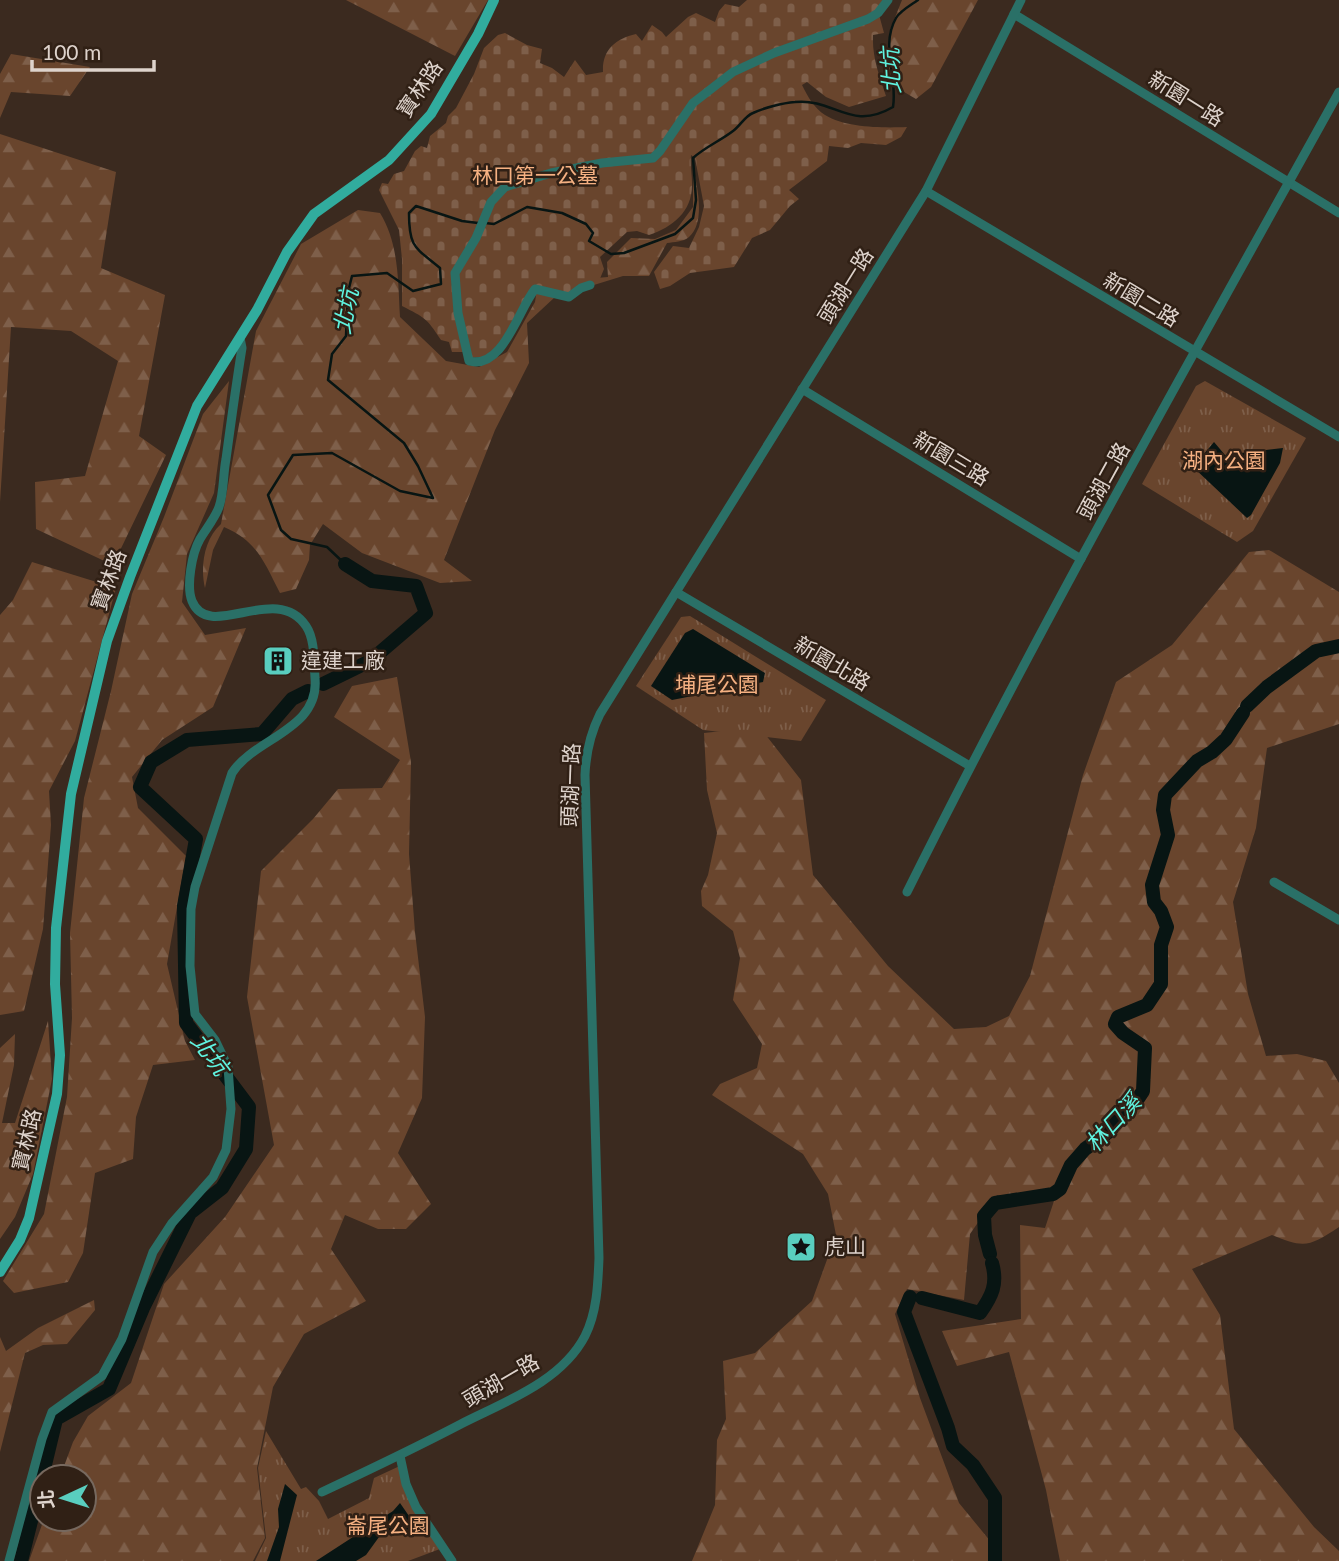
<svg xmlns="http://www.w3.org/2000/svg" width="1339" height="1561" font-family="Lato,'Noto Sans TC',sans-serif">
  <style>
    .forest { fill: url(#forest-firs) }
    .cemetery { fill: url(#cemetery-stones) }
    .park { fill: url(#park-tufts) }
    .water { fill: #081513 }
    .lines { fill: none; stroke-linecap: round; stroke-linejoin: round }
    .stream { stroke: #081513; stroke-width: 2.5 }
    .river { stroke: #081513; stroke-width: 14 }
    .minor { stroke: #2a7067; stroke-width: 9 }
    .major { stroke: #31ac9e; stroke-width: 10 }
    .labels { text-anchor: middle; stroke-width: 5; stroke-linejoin: round; paint-order: stroke }
    .street-label { font-size: 21px; fill: #ded3cc; stroke: #302015 }
    .park-label { font-size: 21px; fill: #f6b182; stroke: #302015 }
    .poi-label { font-size: 21px; fill: #ded3cc; stroke: #302015; text-anchor: start }
    .water-label { font-size: 23px; font-style: italic; fill: #5ff2df; stroke: #302015 }
  </style>
  <defs>
    <pattern id="forest-firs" width="22" height="20" patternUnits="userSpaceOnUse" patternTransform="scale(1.75)"><rect width="22" height="20" fill="#69452d"/><path d="M5 1l3.5 6h-7zM16 11l3.5 6h-7z" fill="#7e5f4a"/></pattern>
    <pattern id="cemetery-stones" width="16" height="16" patternUnits="userSpaceOnUse" patternTransform="scale(1.75)"><rect width="16" height="16" fill="#69452d"/><path d="M2 7V4a2 2 0 0 1 4 0v3zM10 15v-3a2 2 0 0 1 4 0v3z" fill="#7e5f4a"/></pattern>
    <pattern id="park-tufts" width="24" height="20" patternUnits="userSpaceOnUse" patternTransform="scale(1.75)"><rect width="24" height="20" fill="#69452d"/><path d="M3 7l-1-3M5 7V3M7 7l1-3M15 17l-1-3M17 17v-4M19 17l1-3" fill="none" stroke="#7e5f4a"/></pattern>
  </defs>
  <rect width="100%" height="100%" fill="#3b2a1f"/>
  <g class="forest">
    <polygon points="346,0 488,0 455,56"/>
    <polygon points="902,0 978,0 931,87 916,99 887,82 890,30"/>
    <polygon points="11,54 90,67 70,96 11,92 0,118 0,74"/>
    <polygon points="0,134 116,172 101,268 165,295 139,436 166,455 113,565 36,529 35,482 85,476 118,361 71,331 11,327 0,502"/>
    <path d="M693,166C697,186 706,222 689,237C683,242 674,242 667,243L649,276H623L555,297L527,323L529,363L495,430L444,560L472,581L440,583L362,553L323,524L310,545L309,560L296,589L280,593C264,562 257,541 224,527L213,550L205,588C200,567 204,539 221,524L256,331L301,244L358,210L380,213C399,244 398,281 400,317L446,361L479,367L507,352L535,302L538,283L608,277L607,262L631,238L655,239L676,230L693,207Z"/>
    <polygon points="229,381 214,493 187,554 182,602 205,635 246,628 213,707 162,740 132,777 138,808 186,856 167,964 185,1041 195,1060 153,1065 136,1117 133,1159 95,1173 83,1253 68,1282 14,1293 3,1281 44,1214 67,1097 72,1018 70,933 84,798 111,691 132,594 164,517 203,414"/>
    <path d="M1269,550L1339,592V724L1267,748L1256,828L1233,902L1248,994L1266,1056L1297,1054L1326,1061L1339,1083V1227C1310,1246 1305,1249 1272,1235L1192,1269L1220,1315L1234,1429L1314,1527L1339,1551V1561H1060L1046,1490L1009,1352L957,1366L942,1331L1021,1319L1020,1225L1045,1228L1054,1201L997,1195L970,1234L964,1300L907,1289L895,1314L920,1398L959,1503L991,1542V1561H692L715,1505L717,1440L726,1419L723,1361L755,1353L812,1301L836,1235L828,1194L803,1154L712,1095L720,1084L757,1068L762,1044L733,1000L740,958L733,931L702,906L701,891L708,875L717,833L707,790L704,733L741,729L765,734L801,780L813,875L888,966L954,1029L986,1027L1009,1016L1030,976L1083,775L1116,682L1172,645L1249,552Z"/>
    <polygon points="32,562 116,588 75,741 49,791 51,825 43,929 24,1011 0,1015 0,615 13,600"/>
    <polygon points="397,677 411,762 409,854 415,932 425,1017 422,1098 398,1153 431,1204 406,1229 378,1229 345,1215 331,1249 366,1301 304,1334 273,1387 257,1468 265,1538 253,1561 29,1561 44,1519 84,1519 84,1477 60,1477 73,1442 88,1416 131,1383 164,1284 225,1217 274,1145 247,997 261,871 313,819 338,789 382,788 400,760 334,717 352,686"/>
    <polygon points="48,1021 52,1079 33,1174 15,1217 0,1239 0,1048 15,1034 14,1065 2,1123 15,1123"/>
    <polygon points="94,1300 95,1310 67,1344 43,1345 25,1353 0,1452 0,1337 6,1351 38,1328"/>
  </g>
  <path class="cemetery" d="M747,0H883L878,11L884,33L873,35C872,57 879,75 886,96L849,107L826,97L807,82L802,85C808,97 814,108 825,115C846,128 884,128 907,127L901,137L886,145L861,143L848,148L829,146L827,161L789,190L799,199L790,206L770,230L752,238L734,267L690,273L670,286L660,289L654,272L673,246L689,248L699,227L704,206L695,158L691,155C690,165 692,174 692,183C693,211 673,227 649,235L637,231L627,232L600,257L604,269L599,281L570,294L529,295L514,328L491,356L471,358L465,352H452L449,342L441,340C426,317 425,318 402,306V259L399,230L379,190L382,183L388,184L394,174L404,171L415,151L421,146L427,148L430,136L446,123L448,116L456,108L474,74L484,48L498,35L505,33L527,45L542,49L540,63L552,68L564,77L575,60L586,75L603,72C602,50 615,39 636,34L642,41L652,25L662,32L666,37L688,17L696,13L715,22L719,11L725,4L739,7Z"/>
  <g class="park">
    <polygon points="1205,381 1306,438 1253,531 1237,542 1142,484 1196,386"/>
    <polygon points="690,616 826,700 801,741 703,730 636,686 681,617"/>
    <polygon points="266,1431 301,1489 306,1487 319,1501 328,1519 369,1498 374,1478 404,1464 410,1490 440,1549 408,1561 255,1561 266,1538 258,1468"/>
  </g>
  <g class="water">
    <polygon points="1214,442 1225,455 1283,448 1280,463 1251,515 1247,518 1193,467"/>
    <polygon points="693,629 765,673 763,682 672,700 651,686 685,633"/>
    <polygon points="285,1484 297,1495 280,1561 267,1561 279,1527 278,1509"/>
    <polygon points="400,1503 418,1529 393,1531 379,1537 366,1555 356,1561 316,1561 393,1511"/>
  </g>
  <g class="lines">
    <g class="stream">
      <path d="M485,223L494,224L527,207L562,213L586,224L593,233L589,241L611,254L624,253L675,234L693,218L696,200L693,158C705,147 720,141 733,131C740,126 745,116 753,113C764,108 782,103 795,102C835,98 850,132 893,107C898,77 880,46 896,18C900,11 911,5 918,0"/>
      <path d="M345,564L327,547L291,539L281,530L268,495L293,455L332,453L400,491L433,498L418,466L404,443L328,380L332,354L346,336L348,292L352,276L387,273L413,291L441,284L440,268C415,247 409,248 409,213L416,206L462,221L478,223"/>
    </g>
    <g class="river">
      <polyline points="323,684 370,661 426,613 416,586 372,581 345,564"/>
      <polyline points="1247,706 1267,687 1316,651 1339,646"/>
      <polyline points="990,1254 985,1235 984,1216 995,1203 1053,1194 1060,1189 1071,1165 1085,1149 1111,1130 1118,1112 1137,1100 1143,1091 1145,1048 1123,1033 1115,1024 1118,1017 1147,1005 1161,984 1161,945 1167,927 1161,911 1154,902 1152,885 1168,835 1163,810 1165,795 1197,761 1212,752 1226,739 1243,713"/>
      <polyline points="910,1297 904,1312 948,1428 953,1446 973,1465 995,1498 995,1561"/>
      <path d="M922,1298L980,1313C992,1296 998,1284 992,1263"/>
      <polyline points="42,1477 56,1419 109,1389 143,1308 190,1213 222,1188 246,1149 249,1107 186,1023 184,906 196,839 140,787 151,762 187,740 262,734 292,699 308,691"/>
      <polyline points="21,1561 42,1477"/>
    </g>
    <g class="minor">
      <polyline points="1014,14 1339,213"/>
      <polyline points="926,191 1339,437"/>
      <path d="M590,285L581,288L569,297L535,289C518,310 503,370 469,361L458,313L455,273L476,238L491,202L505,187L551,173L602,163L653,158L660,151L693,103L733,72L774,53L868,19L878,13L888,0"/>
      <polyline points="802,389 1081,559"/>
      <polyline points="676,592 970,766"/>
      <polyline points="1274,882 1339,920"/>
      <path d="M907,892C1042,621 1192,357 1339,92"/>
      <polyline points="400,1456 406,1484 416,1507 452,1561"/>
      <path d="M322,1492C369,1470 415,1448 461,1424C504,1402 561,1382 585,1336C597,1312 598,1284 599,1258L585,775C586,752 590,734 600,714L926,191L1021,0"/>
      <path d="M9,1561L42,1439L52,1412L102,1376L122,1339L153,1252L172,1223L213,1177L226,1150L231,1109L228,1067L215,1040L195,1014L190,966L191,909L195,887L232,773C254,738 320,730 315,678C314,662 315,639 306,626C276,581 209,643 192,601C186,586 192,553 200,539C206,529 215,518 219,507C224,493 223,474 226,459C231,422 236,385 242,348L240,338"/>
    </g>
    <polyline class="major" points="0,1272 20,1240 29,1218 57,1094 60,1055 55,984 56,928 71,794 107,641 130,577 197,406 257,310 287,252 314,214 389,160 431,114 478,34 494,0"/>
  </g>
  <defs>
    <g id="building-square" transform="scale(1.575)"><rect x="-9" y="-9" width="18" height="18" rx="4" fill="#59cebf" stroke="#302015"/><path d="M-4-6H4V6H1V3H-1V6H-4ZM-2.5-4.3h1.7v1.8h-1.7ZM.8-4.3h1.7v1.8H.8ZM-2.5-1h1.7V.8h-1.7ZM.8-1h1.7V.8H.8Z" fill="#111"/></g>
    <g id="sight-square" transform="scale(1.575)"><rect x="-9" y="-9" width="18" height="18" rx="4" fill="#59cebf" stroke="#302015"/><path d="M0-6L1.8-2.2L6-1.7L2.9 1.2L3.7 5.4L0 3.3L-3.7 5.4L-2.9 1.2L-6-1.7L-1.8-2.2Z" fill="#111"/></g>
  </defs>
  <g fill-rule="evenodd">
    <use href="#building-square" x="278" y="661"/>
    <use href="#sight-square" x="801" y="1247"/>
  </g>
  <g class="labels">
    <g class="street-label">
      <text transform="translate(420 89) rotate(-56)" y="7">寶林路</text>
      <text transform="translate(1186 99) rotate(32)" y="7">新園一路</text>
      <text transform="translate(846 286) rotate(-58)" y="7">頭湖一路</text>
      <text transform="translate(1141 300) rotate(31)" y="7">新園二路</text>
      <text transform="translate(951 459) rotate(31)" y="7">新園三路</text>
      <text transform="translate(1104 481) rotate(-61)" y="7">頭湖二路</text>
      <text transform="translate(109 580) rotate(-70)" y="7">寶林路</text>
      <text transform="translate(832 664) rotate(31)" y="7">新園北路</text>
      <text transform="translate(571 785) rotate(-88)" y="7">頭湖一路</text>
      <text transform="translate(27 1140) rotate(-77)" y="7">寶林路</text>
      <text transform="translate(501 1381) rotate(-30)" y="7">頭湖一路</text>
    </g>
    <g class="park-label">
      <text x="535" y="183">林口第一公墓</text>
      <text x="1224" y="468">湖內公園</text>
      <text x="717" y="692">埔尾公園</text>
      <text x="388" y="1533">崙尾公園</text>
    </g>
    <g class="poi-label">
      <text x="301" y="668">違建工廠</text>
      <text x="824" y="1254">虎山</text>
    </g>
    <g class="water-label">
      <text transform="translate(891 71) rotate(-93)" y="8">北坑</text>
      <text transform="translate(346 311) rotate(-79)" y="8">北坑</text>
      <text transform="translate(210 1054) rotate(53)" y="8">北坑</text>
      <text transform="translate(1113 1123) rotate(-47)" y="8">林口溪</text>
    </g>
  </g>
  <g transform="translate(63 1498) rotate(266)"><circle r="33" fill="#302015" stroke="#76685e" stroke-width="2"/>
  <path d="M0-5L12 26L0 18L-12 26Z" fill="#59cebf"/>
  <text y="-10" font-size="19" font-weight="bold" text-anchor="middle" fill="#ded3cc">北</text>
  </g>
  <path d="M32 60v10h122v-10" fill="none" stroke="#ded3cc" stroke-width="3.5"/>
  <text x="42" y="60" font-size="21" fill="#ded3cc" stroke="#302015" stroke-width="5" paint-order="stroke">100 m</text>
</svg>
